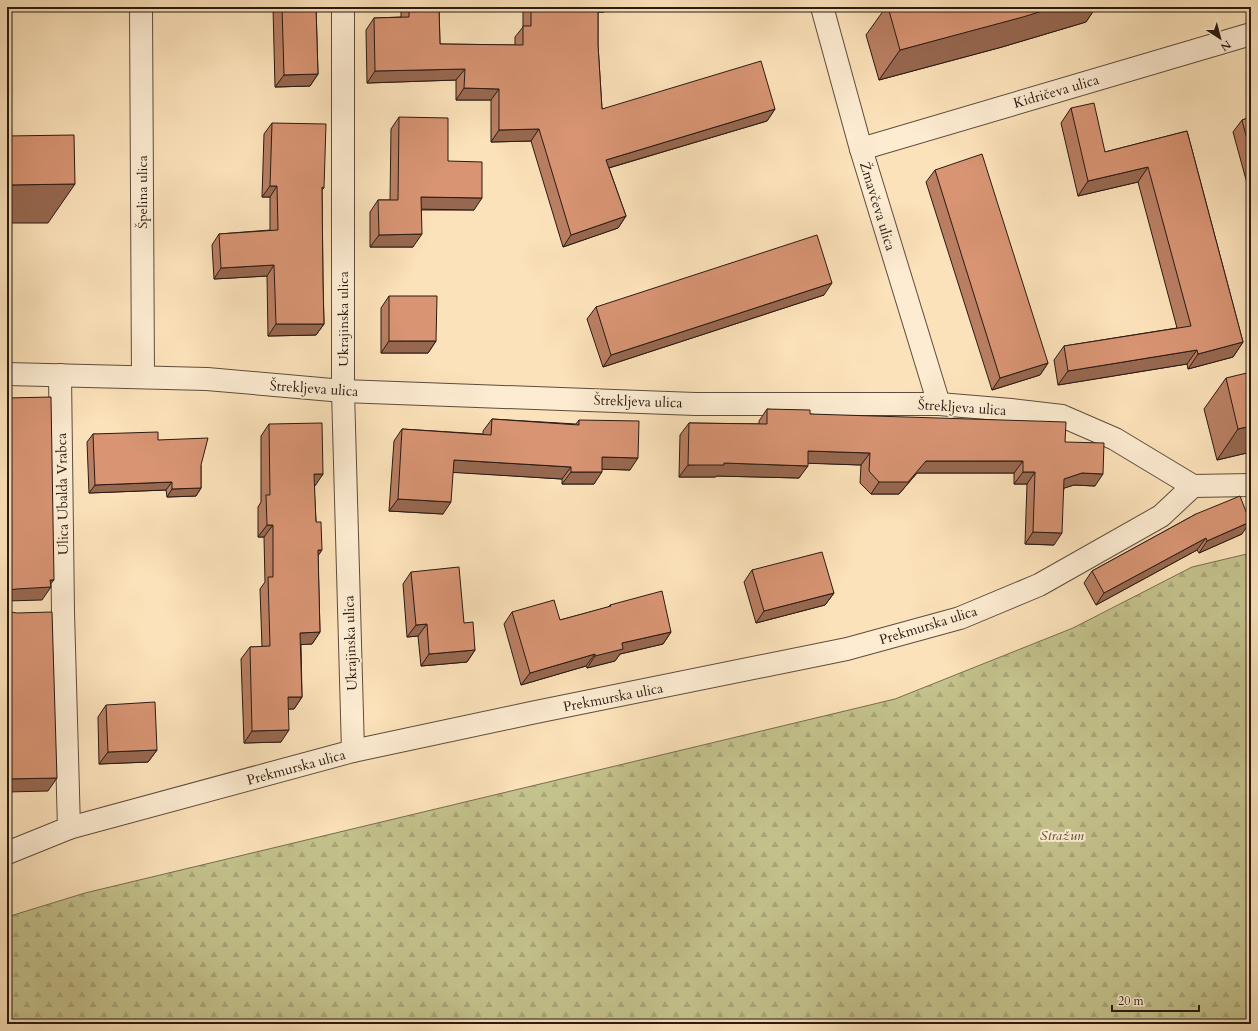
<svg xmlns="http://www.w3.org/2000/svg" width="1258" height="1031" font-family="Cardo,serif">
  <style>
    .forest { fill: url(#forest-firs); stroke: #766e50 }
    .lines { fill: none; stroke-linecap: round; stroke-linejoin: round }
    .minor-casing { stroke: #5e4c3d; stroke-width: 24 }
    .minor { stroke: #fdecd2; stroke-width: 22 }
    .wall { fill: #ba7f63; stroke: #291a13 }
    .shaded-wall { fill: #976850; stroke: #291a13 }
    .building { fill: #d89473; stroke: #291a13 }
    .labels { text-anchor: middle; stroke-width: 4; stroke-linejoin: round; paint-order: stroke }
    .street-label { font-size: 14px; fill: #291a13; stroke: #fdecd2 }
    .park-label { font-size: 14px; font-style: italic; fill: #584c37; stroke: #fdecd2 }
  </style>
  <defs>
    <pattern id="forest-firs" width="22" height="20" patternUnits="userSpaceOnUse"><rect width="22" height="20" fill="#c4c28c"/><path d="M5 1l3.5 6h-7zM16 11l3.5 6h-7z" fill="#a8a678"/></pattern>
  </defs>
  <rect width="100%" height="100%" fill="#fce2ba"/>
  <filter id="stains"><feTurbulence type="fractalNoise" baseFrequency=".005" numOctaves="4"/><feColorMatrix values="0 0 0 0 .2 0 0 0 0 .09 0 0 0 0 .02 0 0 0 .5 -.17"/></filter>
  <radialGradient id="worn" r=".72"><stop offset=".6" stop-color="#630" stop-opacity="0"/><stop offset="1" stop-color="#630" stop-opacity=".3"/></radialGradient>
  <polygon class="forest" points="1251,553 1251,1024 7,1024 7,917 85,893 895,699 1073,628 1192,567"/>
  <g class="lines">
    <g class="minor-casing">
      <g id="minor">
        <polyline points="141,7 143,377"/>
        <polyline points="343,7 343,391 353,751"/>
        <polyline points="822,7 861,149 939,404"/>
        <polyline points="861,149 1251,34"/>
        <polyline points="7,374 207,379 343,391 695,404 939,404 1011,410 1062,416 1115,439 1193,486 1251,485"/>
        <polyline points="60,375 63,612 69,828"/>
        <polyline points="7,853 69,828 353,751 531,713 847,649 960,618 1039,585 1161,516 1193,486"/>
      </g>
    </g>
    <use href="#minor" class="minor"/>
  </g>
  <g class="wall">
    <polygon points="273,7 316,7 318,74 310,86 275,87"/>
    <polygon points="401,7 439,7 440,44 515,45 515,37 523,27 523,7 608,7 604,12 598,12 598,45 602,109 775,109 767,121 609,168 626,216 618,228 563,247 531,141 491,142 491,100 456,100 456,80 367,83 366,30 374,18 401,17"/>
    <polygon points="886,7 1096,7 1086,22 1002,47 879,80 866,35"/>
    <polygon points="1129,7 1143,7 1130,11"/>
    <polygon points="1071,108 1105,152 1187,131 1243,342 1233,357 1188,369 1187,364 1058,385 1054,360 1064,346 1177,328 1138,182 1078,196 1061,123"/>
    <polygon points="399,117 448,161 474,210 421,210 413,247 370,247 370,212 378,200 390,200 391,129"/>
    <polygon points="1251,117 1251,198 1233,132 1242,120"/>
    <polygon points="272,123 324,188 322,190 323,283 324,324 316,335 268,336 267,276 214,279 212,245 219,234 270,230 270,197 262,197 264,134"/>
    <polygon points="935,170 1048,363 1040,375 992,390 926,182"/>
    <polygon points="824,295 603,367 587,319 596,307"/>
    <polygon points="389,296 436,341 428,353 381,353 381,308"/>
    <polygon points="1226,378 1251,452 1217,460 1204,409"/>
    <polygon points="767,409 810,414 1065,442 1095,486 1074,485 1064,488 1054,545 1025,544 1027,484 1014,484 1014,473 917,473 899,494 871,494 860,483 861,465 808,463 799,478 717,476 715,477 679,477 680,435 689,423 759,424 759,421"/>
    <polygon points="492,419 576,424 579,420 630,470 602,469 594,484 562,484 562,479 453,472 443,514 389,511 394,441 402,429 483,434 483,431"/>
    <polygon points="269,424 323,474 314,486 318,556 320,632 312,644 301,644 302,697 294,709 288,709 281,742 244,743 241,659 250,647 262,647 260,589 265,582 264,537 258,537 258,507 261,502 261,436"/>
    <polygon points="93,434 158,440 201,465 201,488 196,496 167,497 166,490 89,493 87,442"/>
    <polygon points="1196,514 1242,534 1199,553 1197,550 1096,605 1084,583 1092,571"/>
    <polygon points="752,570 834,593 825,605 756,623 744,582"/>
    <polygon points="411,572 464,623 475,650 467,662 421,666 418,636 407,637 403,584"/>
    <polygon points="610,605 671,632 663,644 620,654 615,661 587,668 586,666 521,685 504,624 512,612 560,620 609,607"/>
    <polygon points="106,705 157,750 148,762 99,764 98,717"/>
  </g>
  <g class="shaded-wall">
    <polygon points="593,7 608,7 604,12 590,12"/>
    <polygon points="1055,7 1096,7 1086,22 1002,47 879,80 900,50"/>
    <polygon points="1132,7 1143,7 1130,11"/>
    <polygon points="465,69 456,80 367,83 375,71"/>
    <polygon points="318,74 310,86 275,87 284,75"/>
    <polygon points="464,88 499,89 491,100 456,100"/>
    <polygon points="775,109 767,121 598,171 606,160"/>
    <polygon points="539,129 531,141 491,142 499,130"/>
    <polygon points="1148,167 1138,182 1078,196 1088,181"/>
    <polygon points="75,184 48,223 7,223 7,185"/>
    <polygon points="270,186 277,186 270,197 262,197"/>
    <polygon points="421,197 482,198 474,210 413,209"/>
    <polygon points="626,216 618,228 563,247 571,235"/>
    <polygon points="422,234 413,247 370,247 379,235"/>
    <polygon points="274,265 267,276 214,279 221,268"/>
    <polygon points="832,283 824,295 603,367 611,355"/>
    <polygon points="276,324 324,324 316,335 268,336"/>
    <polygon points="389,341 436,341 428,353 381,353"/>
    <polygon points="1243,342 1233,357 1188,369 1198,354"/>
    <polygon points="1197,350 1187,364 1058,385 1068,371"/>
    <polygon points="1048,363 1040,375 992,390 1000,378"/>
    <polygon points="1251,426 1251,452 1217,460 1238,429"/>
    <polygon points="808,451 870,453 861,465 800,463"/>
    <polygon points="602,457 638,458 630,470 593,469"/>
    <polygon points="454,460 571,467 562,479 446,472"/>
    <polygon points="926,461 1023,461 1014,473 917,473 899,494 871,494 879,482"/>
    <polygon points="724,463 808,466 799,478 717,476 715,477 679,477 688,465"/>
    <polygon points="571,472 602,472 594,484 562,484"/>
    <polygon points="1023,472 1035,472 1027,484 1014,484"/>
    <polygon points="1082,473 1103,474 1095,486 1074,485 1055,491 1064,479"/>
    <polygon points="314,474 323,474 315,486 305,486"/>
    <polygon points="172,482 166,490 89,493 95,485"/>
    <polygon points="201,488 196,496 167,497 172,489"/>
    <polygon points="398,499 451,502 443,514 389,511"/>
    <polygon points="1250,522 1242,534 1199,553 1207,541"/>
    <polygon points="267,525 273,525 264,537 258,537"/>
    <polygon points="1033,532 1062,533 1054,545 1025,544"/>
    <polygon points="1206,538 1197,550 1096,605 1104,593"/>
    <polygon points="318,550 322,550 314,562"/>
    <polygon points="50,580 54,580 48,587 51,587 42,600 7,601 7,593 10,590"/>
    <polygon points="834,593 825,605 756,623 764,611"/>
    <polygon points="427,624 418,636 407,637 416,625"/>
    <polygon points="320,632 312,644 292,645 300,633"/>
    <polygon points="671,632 663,644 620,654 615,661 587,668 595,656 622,643"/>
    <polygon points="475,650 467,662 421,666 429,654"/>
    <polygon points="595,654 586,666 521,685 530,673"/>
    <polygon points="288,697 302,697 294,709 280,709"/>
    <polygon points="289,730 281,742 244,743 252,731"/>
    <polygon points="157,750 148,762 99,764 108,752"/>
    <polygon points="57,778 48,791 7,792 7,779"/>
  </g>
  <g class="building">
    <polygon points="282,7 316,7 318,74 284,75"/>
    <polygon points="409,7 439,7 440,44 523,45 523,26 531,26 531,7 598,7 598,45 602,109 761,61 775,109 606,160 626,216 571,235 539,129 499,130 499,89 464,88 465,69 375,71 374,18 409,17"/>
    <polygon points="888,7 1055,7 1023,17 900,50"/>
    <polygon points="1094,103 1105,152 1187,131 1243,342 1198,354 1197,350 1068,371 1064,346 1191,326 1148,167 1088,181 1071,108"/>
    <polygon points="399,117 448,118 448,161 482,162 482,198 421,197 422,234 379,235 378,200 398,200"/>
    <polygon points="1251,117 1251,155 1242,120"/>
    <polygon points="272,123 326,124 324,188 322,187 323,283 324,324 276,324 274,265 221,268 219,234 278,230 277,186 270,186"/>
    <polygon points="74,135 75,184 7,185 7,136"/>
    <polygon points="982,154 1048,363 1000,378 935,170"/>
    <polygon points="817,235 832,283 611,355 596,307"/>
    <polygon points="389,296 437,296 436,341 389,341"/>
    <polygon points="1251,372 1251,426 1238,429 1226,378"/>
    <polygon points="51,397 54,580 50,580 51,587 16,589 10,590 7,593 7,398"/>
    <polygon points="767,409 810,410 810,414 1066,422 1065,442 1104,443 1103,474 1082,473 1064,479 1062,533 1033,532 1035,472 1023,472 1023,461 926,461 908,482 879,482 869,471 870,453 808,451 808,466 724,463 724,465 688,465 689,423 767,424"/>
    <polygon points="492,419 579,425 579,420 639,421 638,458 602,457 602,472 571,472 571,467 454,460 451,502 398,499 402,429 491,435"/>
    <polygon points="322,423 323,474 314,474 316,522 321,522 322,550 318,550 320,632 300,633 302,697 288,697 289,730 252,731 250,647 270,646 268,577 273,577 273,525 267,525 266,495 270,495 269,424"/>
    <polygon points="158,432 158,440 208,438 201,465 201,488 172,489 172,482 95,485 93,434"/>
    <polygon points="1240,496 1250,522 1207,541 1206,538 1104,593 1092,571 1196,514"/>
    <polygon points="822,552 834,593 764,611 752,570"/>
    <polygon points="459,567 464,623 473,622 475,650 429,654 427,624 416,625 411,572"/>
    <polygon points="662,591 671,632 622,643 623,649 595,656 595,654 530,673 512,612 554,600 560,620 611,606 610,605"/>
    <polygon points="7,609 11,612 17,613 52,612 57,778 7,779"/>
    <polygon points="155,702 157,750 108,752 106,705"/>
  </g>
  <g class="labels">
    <g class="street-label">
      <text transform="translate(1056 91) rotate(-16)" y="5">Kidričeva ulica</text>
      <text transform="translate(142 192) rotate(-90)" y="5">Špelina ulica</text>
      <text transform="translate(878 206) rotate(73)" y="5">Žmavčeva ulica</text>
      <text transform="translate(343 319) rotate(-90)" y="5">Ukrajinska ulica</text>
      <text transform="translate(314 388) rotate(4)" y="5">Štrekljeva ulica</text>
      <text transform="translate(638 401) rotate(2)" y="5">Štrekljeva ulica</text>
      <text transform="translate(962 407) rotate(4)" y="5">Štrekljeva ulica</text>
      <text transform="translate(62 494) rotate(-91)" y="5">Ulica Ubalda Vrabca</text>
      <text transform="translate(928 625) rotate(-17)" y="5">Prekmurska ulica</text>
      <text transform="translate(350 643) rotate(-92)" y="5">Ukrajinska ulica</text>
      <text transform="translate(613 697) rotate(-11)" y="5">Prekmurska ulica</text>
      <text transform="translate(296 767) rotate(-15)" y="5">Prekmurska ulica</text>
    </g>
    <g class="park-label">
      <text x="1062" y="840">Stražun</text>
    </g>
  </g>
  <rect width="1258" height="1031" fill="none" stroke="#fce2ba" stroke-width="24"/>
  <rect x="8" y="8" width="1242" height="1015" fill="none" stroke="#291a13" stroke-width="2"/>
  <rect x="12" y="12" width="1234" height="1007" fill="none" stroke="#291a13"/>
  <g transform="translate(1220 38) rotate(144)" stroke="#fdecd2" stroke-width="3" paint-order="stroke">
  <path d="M0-3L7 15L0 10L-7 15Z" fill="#291a13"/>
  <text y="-6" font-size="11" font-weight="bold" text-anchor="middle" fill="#291a13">N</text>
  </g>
  <path d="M1112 1005v6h87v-6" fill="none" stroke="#291a13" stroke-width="2"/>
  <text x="1118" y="1005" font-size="12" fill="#291a13" stroke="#fdecd2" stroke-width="3" paint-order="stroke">20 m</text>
  <rect width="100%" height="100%" filter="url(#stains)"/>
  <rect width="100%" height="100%" fill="url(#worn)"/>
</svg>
